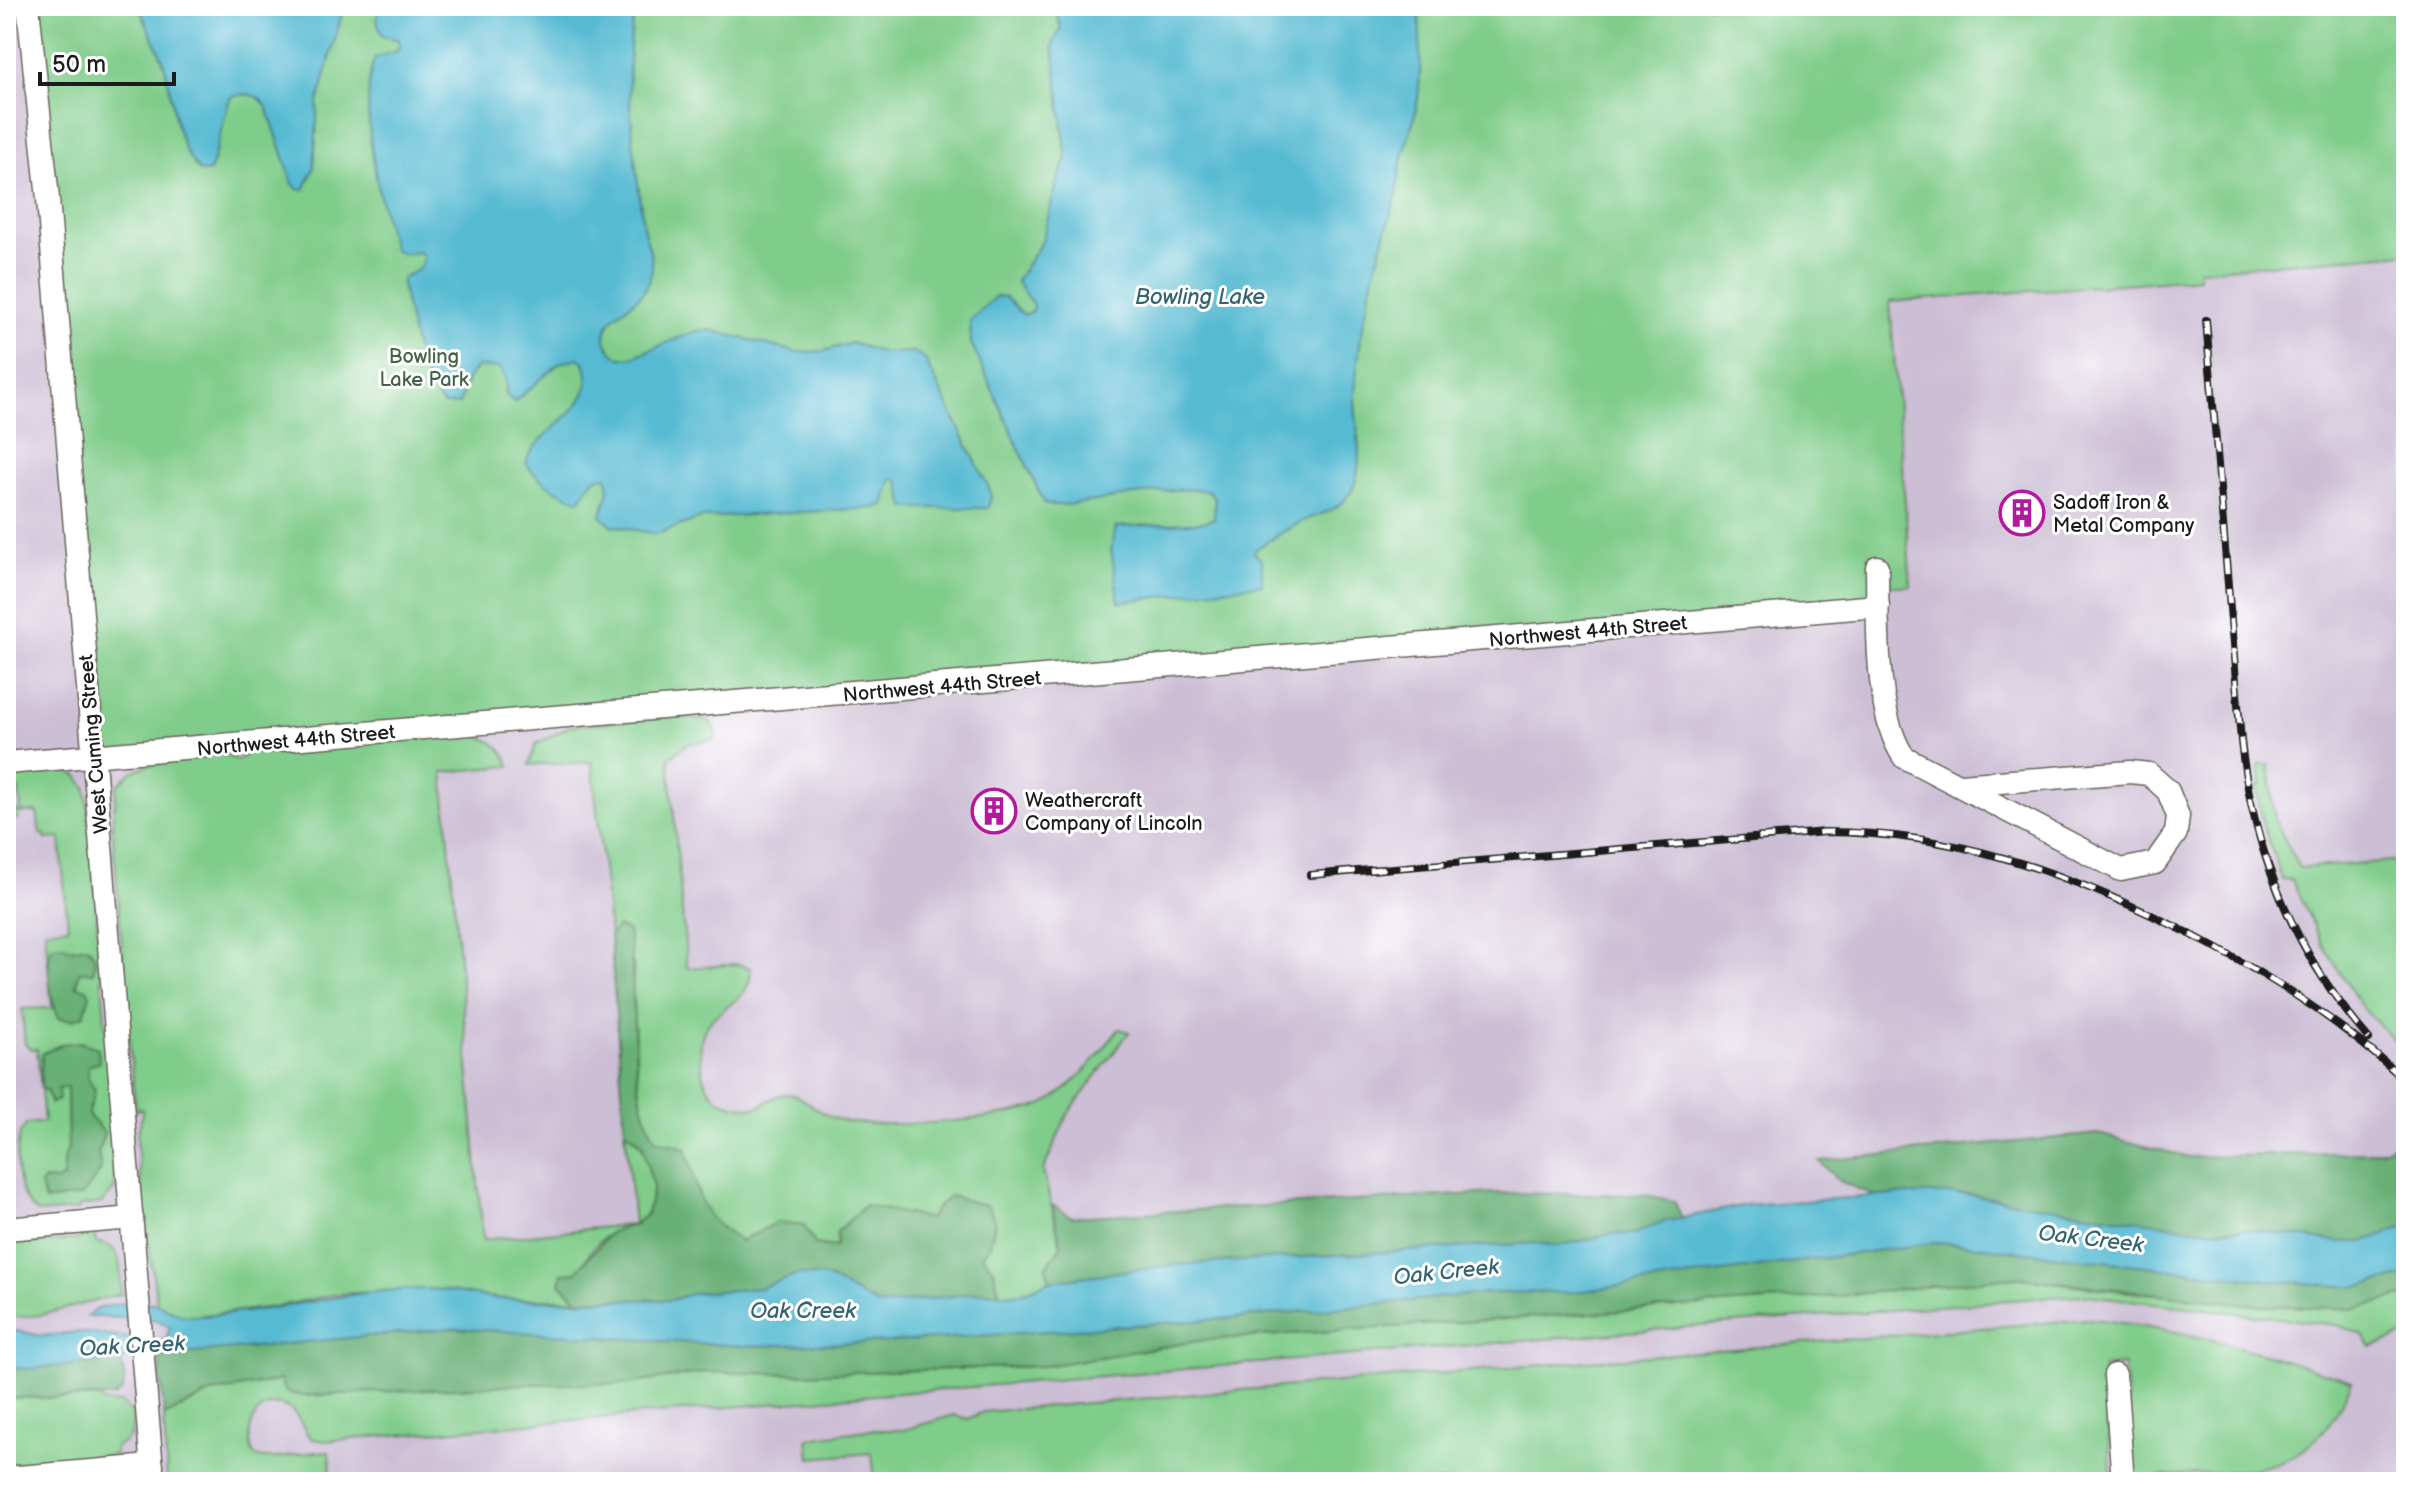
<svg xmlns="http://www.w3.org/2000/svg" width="2412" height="1488" font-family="'Balsamiq Sans',sans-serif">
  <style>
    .industrial { fill: #ccbed4 }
    .green { fill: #80cc8a; stroke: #4e7453; stroke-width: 2; fill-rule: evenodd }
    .forest { fill: #68b076; stroke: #426649; stroke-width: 2 }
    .water { fill: #54bad2; stroke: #386b77; stroke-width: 2 }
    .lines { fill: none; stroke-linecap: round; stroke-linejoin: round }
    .minor-casing { stroke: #68635b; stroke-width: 25 }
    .minor { stroke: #fff; stroke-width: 22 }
    .rail-casing { stroke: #1c1c1c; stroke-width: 8 }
    .rail { stroke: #fff; stroke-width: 5; stroke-dasharray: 15; stroke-linecap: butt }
    .labels { text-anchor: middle; stroke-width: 6; stroke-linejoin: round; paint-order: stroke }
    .park-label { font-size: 20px; fill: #446248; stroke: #fff }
    .poi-label { font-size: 20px; fill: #1c1c1c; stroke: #fff; text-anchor: start }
    .street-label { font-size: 20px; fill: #1c1c1c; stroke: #fff }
    .water-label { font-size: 22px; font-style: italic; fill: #35636e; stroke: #fff }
  </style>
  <rect width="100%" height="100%" fill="#fff"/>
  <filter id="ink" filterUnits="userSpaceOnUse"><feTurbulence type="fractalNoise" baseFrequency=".0125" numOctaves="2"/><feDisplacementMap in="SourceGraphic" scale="16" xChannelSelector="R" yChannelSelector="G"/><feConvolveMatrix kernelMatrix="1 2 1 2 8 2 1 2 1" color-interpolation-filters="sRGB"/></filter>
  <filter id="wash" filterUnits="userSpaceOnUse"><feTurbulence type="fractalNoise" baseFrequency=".006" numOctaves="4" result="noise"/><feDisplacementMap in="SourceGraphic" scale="32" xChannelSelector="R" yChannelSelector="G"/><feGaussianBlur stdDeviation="1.8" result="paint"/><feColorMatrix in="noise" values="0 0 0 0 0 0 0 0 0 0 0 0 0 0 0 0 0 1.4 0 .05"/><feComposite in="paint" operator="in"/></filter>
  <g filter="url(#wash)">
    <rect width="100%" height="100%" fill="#f6e6d0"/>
    <rect class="industrial" x="6" y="6" width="2400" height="1476"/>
    <g class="green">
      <polygon points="28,6 2406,6 2406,253 2199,270 2199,278 1890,302 1911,586 1891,586 1887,560 1876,559 1878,606 94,757"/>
      <path d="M676,716L709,721L716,733L715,739L687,744L669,758L687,968L737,964L750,968C755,998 721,1005 707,1025C700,1036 700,1049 701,1061C704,1099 725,1108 760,1107C799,1074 804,1113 844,1121C883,1129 1019,1121 1051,1100C1077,1084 1100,1053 1119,1029L1129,1032L1067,1115L1043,1171L1061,1246L1046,1268L1050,1281L1019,1294L999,1293L994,1270L981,1255L990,1246L995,1221L988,1206L937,1207L930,1219L865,1205L836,1248L815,1244L804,1225L779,1223L741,1241C697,1217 699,1193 686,1148L656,1140L644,1119L637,1069L632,990L634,966L618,927L610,936L592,762L529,765L536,744L570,726Z"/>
      <path d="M467,733C488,738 503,744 510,766L443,772L483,1240L634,1224L625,1130C649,1147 663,1183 647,1212C640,1226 622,1226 610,1233C590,1246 576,1272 571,1294L578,1299H504L428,1289L336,1294L274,1307L196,1316L173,1315L157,1304C150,1249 140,1194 137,1139C137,1129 143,1121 142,1109L136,1110L133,1084L112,825L117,786L131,772L145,766L220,753L237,760L251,752Z"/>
      <polygon points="2259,765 2269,765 2275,820 2299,868 2406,860 2406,1053 2361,1006 2323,945 2291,879 2282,880 2263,825 2256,787 2261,785"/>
      <path d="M65,769L78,776L86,788L118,1175L114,1176L115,1188L102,1203L80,1206L78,1210L38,1213C15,1198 14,1159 20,1133L27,1124L44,1122L37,1049H30L25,1044L22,1009L52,1008L45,930L68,927L60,838L45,839V834H40L37,812L18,813V819L6,820V812L21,810L19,789L6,790V774ZM61,945L71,949L86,946C96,953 96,961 93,972H79L73,1020L66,1018ZM62,1044L88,1066V1078L95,1090L88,1116L104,1132L98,1153L101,1170L82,1196L57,1181L63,1178V1160L68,1148L67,1087L57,1089L50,1103L42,1054Z"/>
      <path d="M94,1231L96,1243C125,1244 120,1272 121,1294L41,1315L6,1318V1241L35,1243L79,1239L82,1233Z"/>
      <path d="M2013,1277L2129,1292L2355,1309L2406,1295V1335L2371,1347L2362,1334L2336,1325L2087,1295L2047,1297L326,1441L312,1439C301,1428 299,1411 284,1406C254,1396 242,1436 255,1456C278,1464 304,1449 329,1452L332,1482H167L164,1416L212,1393L281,1380L303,1396L529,1384H627L706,1372L794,1374L1045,1366L1203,1340L1838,1296Z"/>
      <path d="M2089,1319C2181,1327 2264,1353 2352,1381C2309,1488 2240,1468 2135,1478L2124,1365L2103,1367L2112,1482H875L872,1453L810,1458L808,1438L867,1430H904L954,1415L968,1419L983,1412Z"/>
      <path d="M6,1398H100L105,1403H122L128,1411H132C133,1428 135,1441 115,1446V1455L6,1465Z"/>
    </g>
    <g class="forest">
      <path d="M617,927L628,931C639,992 625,1088 656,1140L686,1148C699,1193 697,1217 741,1241L778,1222L804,1225L815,1244L836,1247L837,1232L865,1205L930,1219L937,1207L950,1196L988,1206L995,1221L990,1246L982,1255L994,1270L999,1293L980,1292L879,1306L826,1277L797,1274L760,1288L695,1293L671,1300L578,1299L560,1284L562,1273L576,1272L611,1232L635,1224L647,1214L653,1187L642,1143L625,1130L610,936Z"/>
      <path d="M61,945L71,949L86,946C96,953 96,961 93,972H79L76,986L87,989L90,995L84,1015L72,1020L59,1018C50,1000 45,965 52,946Z"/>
      <polygon points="80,1042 98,1048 99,1062 88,1066 88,1078 95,1090 88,1115 104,1132 98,1153 101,1170 82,1196 45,1201 40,1185 44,1180 56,1181 63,1178 63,1160 68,1148 67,1087 58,1089 59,1100 51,1103 46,1090 41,1089 42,1054 62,1044"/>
      <polygon points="2098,1134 2188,1157 2369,1152 2385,1149 2406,1136 2406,1226 2363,1242 2338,1242 2253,1230 2195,1229 1964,1194 1875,1196 1839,1181 1819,1161"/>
      <polygon points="1494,1193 1646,1195 1674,1201 1682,1218 1635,1234 1612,1234 1558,1246 1536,1243 1174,1265 1050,1281 1046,1268 1061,1246 1052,1205 1072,1217"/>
      <polygon points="1940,1242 2265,1280 2354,1287 2406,1275 2406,1295 2355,1309 2255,1305 2013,1277 1838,1296 1204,1340 1045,1366 794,1374 706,1372 627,1384 529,1384 303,1396 284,1392 281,1380 212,1393 164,1416 159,1356 452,1328 742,1346 891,1342 1235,1318 1487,1293 1575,1292"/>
      <polygon points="121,1360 125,1378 123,1390 114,1397 6,1398 6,1368"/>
    </g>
    <g class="water">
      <path d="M139,6H344L318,103L314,168L304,190H299L293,184L267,107C258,93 245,92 230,98L210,171L200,172C173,144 174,99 164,64C158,44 146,26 139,6Z"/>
      <path d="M379,6H638C618,54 637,171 643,225C645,240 653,252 652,267C649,310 604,305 605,340L612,352L621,358L632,357L696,331L710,330L796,352L824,351L851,343L884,353L914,352L924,358L989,488L991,497L988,508H905L899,481L892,478L884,505L874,508L701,518L656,534L612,525L601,516L609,491L607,476L595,478L579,500C560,494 537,481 526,463C537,426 603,410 584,362L578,358L560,363L514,402L506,395V380L500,368L477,367L468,378L459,404L444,405C419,382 409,319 402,286V279L420,268L424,256L419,252L404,254L394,250C379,203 357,102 375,58L397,51L400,45L397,39L382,36L377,20Z"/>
      <path d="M1054,6H1419C1420,39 1422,73 1417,105C1412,134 1398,161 1398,190C1378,256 1359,322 1355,392C1354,425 1369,472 1346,499C1334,512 1318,514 1303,521C1287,529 1271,539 1256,549L1254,553L1262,560V584L1119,602L1111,549L1116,527L1205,522L1214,518L1215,499L1209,491C1169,482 1063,513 1044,503L971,343L970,321L996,296L1005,297L1024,315L1032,312L1033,305L1016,281L1042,241L1057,182L1067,159L1053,44L1061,29Z"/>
      <path d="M1909,1194H1964L2195,1229L2253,1230L2338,1242H2363L2406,1226V1275L2354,1287L2265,1280L1940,1242L1575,1292L1487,1293L1235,1318L891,1342L742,1346L452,1328L27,1369L6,1368V1329L43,1336L77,1332L165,1342L170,1327L157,1320L87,1316C97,1304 141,1299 157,1304C174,1309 173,1317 196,1316C274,1314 348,1288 427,1289C453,1289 479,1298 506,1299C560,1302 616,1299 671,1300L695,1293L760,1288L797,1274L826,1277L879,1306L980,1292L1019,1294L1050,1281L1174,1265L1536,1243L1558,1246L1612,1234H1635L1662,1222L1746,1205Z"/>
    </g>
  </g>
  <g filter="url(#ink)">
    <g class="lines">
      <g class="minor-casing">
        <g id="minor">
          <polyline points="28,6 48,199 153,1482"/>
          <path d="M1877,567C1878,618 1874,715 1904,757L2121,870L2155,863L2176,833L2178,816L2168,791L2149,774L2130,772L1960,785"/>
          <polyline points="6,763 1878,606"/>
          <polyline points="6,1229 132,1218"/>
          <polyline points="2115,1375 2123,1482"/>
          <polyline points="6,1478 152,1466"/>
        </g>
      </g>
      <use href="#minor" class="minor"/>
      <g class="rail-casing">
        <g id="rail">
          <path d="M2206,320L2241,741C2253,852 2295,954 2369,1039"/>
          <path d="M1310,875L1825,832C1952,832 2062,871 2174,926C2261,970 2334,1015 2406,1081"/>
        </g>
      </g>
      <use href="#rail" class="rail"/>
    </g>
  </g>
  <defs>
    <g id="building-ring" transform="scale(2.3)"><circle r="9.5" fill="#fff" stroke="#b5179e" stroke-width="1.5"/><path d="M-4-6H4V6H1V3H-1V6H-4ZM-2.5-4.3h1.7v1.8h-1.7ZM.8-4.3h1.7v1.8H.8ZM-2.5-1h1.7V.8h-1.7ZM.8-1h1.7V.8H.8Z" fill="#b5179e"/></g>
  </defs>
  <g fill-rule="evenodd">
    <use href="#building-ring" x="2022" y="513"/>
    <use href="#building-ring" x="994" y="811"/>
  </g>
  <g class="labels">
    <g class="park-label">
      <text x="424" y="363">Bowling<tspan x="424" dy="23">Lake Park</tspan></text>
    </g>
    <g class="poi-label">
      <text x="2053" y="509">Sadoff Iron &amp;<tspan x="2053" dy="23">Metal Company</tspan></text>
      <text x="1025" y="807">Weathercraft<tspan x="1025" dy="23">Company of Lincoln</tspan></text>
    </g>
    <g class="street-label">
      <text transform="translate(1588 631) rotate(-5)" y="7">Northwest 44th Street</text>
      <text transform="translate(942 686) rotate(-5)" y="7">Northwest 44th Street</text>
      <text transform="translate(296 740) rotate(-5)" y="7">Northwest 44th Street</text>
      <text transform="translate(93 744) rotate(-95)" y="7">West Cuming Street</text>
    </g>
    <g class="water-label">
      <text x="1200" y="304">Bowling Lake</text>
      <text transform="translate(2091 1238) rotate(7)" y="8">Oak Creek</text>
      <text transform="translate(1446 1271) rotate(-6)" y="8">Oak Creek</text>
      <text x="803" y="1318">Oak Creek</text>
      <text transform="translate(132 1345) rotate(-3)" y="8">Oak Creek</text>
    </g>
  </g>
  <rect width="2412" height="1488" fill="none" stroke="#fff" stroke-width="32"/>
  <path d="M40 72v12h134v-12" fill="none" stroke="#1c1c1c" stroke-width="4"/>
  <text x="52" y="72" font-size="24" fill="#1c1c1c" stroke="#ffffff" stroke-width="6" paint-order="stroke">50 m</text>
</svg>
